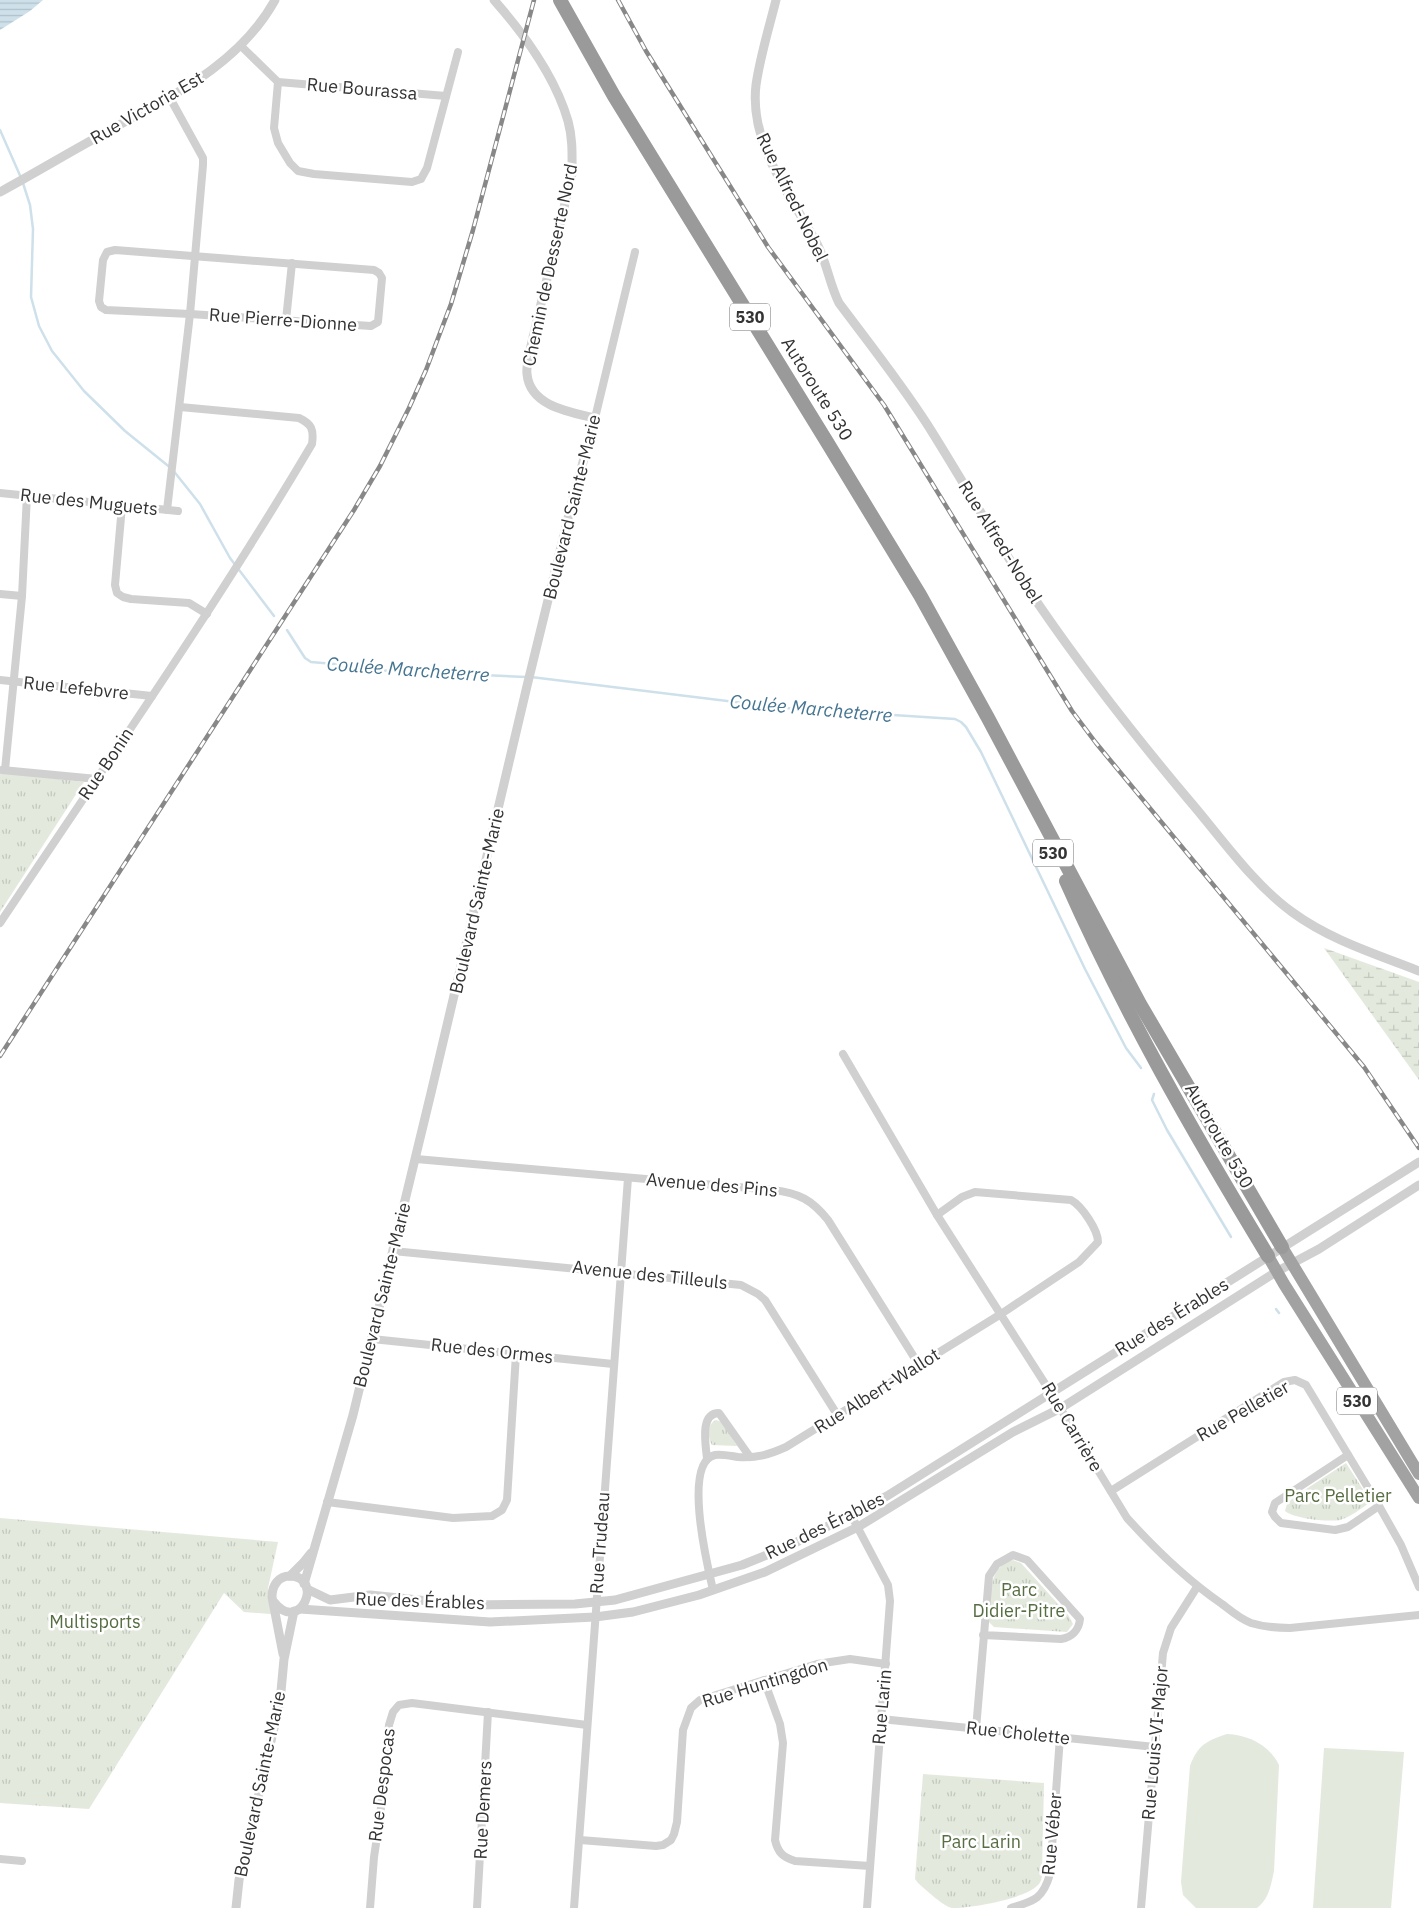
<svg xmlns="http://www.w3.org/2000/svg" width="1419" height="1908" font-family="'IBM Plex Sans',sans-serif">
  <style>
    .grass { fill: #e3e9dd }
    .wetland { fill: url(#wetland-marsh) }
    .park { fill: url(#park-tufts) }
    .water { fill: url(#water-rules) }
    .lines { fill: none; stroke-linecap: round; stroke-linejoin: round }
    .stream { stroke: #cee0ea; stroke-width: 2.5 }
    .minor { stroke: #d0d0d0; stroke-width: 8 }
    .tertiary { stroke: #d0d0d0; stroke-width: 9 }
    .trunk { stroke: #a2a2a2; stroke-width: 12 }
    .motorway { stroke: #9a9a9a; stroke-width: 14 }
    .rail-casing { stroke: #888; stroke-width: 4.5 }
    .rail { stroke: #fff; stroke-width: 2.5; stroke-dasharray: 8; stroke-linecap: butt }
    .labels { text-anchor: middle; stroke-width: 5; stroke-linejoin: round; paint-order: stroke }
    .shield { fill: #fff; stroke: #707070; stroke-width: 1 }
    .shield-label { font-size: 16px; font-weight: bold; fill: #333 }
    .street-label { font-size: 18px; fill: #333; stroke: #fff }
    .park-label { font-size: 18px; fill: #576d42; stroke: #fff }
    .water-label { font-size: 19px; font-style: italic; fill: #457591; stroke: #fff }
  </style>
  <defs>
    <pattern id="wetland-marsh" width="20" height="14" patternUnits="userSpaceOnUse" patternTransform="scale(1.25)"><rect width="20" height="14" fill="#e3e9dd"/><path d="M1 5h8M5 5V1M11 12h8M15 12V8" fill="none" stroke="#c3c8be"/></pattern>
    <pattern id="park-tufts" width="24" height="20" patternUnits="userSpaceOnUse" patternTransform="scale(1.25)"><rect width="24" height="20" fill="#e3e9dd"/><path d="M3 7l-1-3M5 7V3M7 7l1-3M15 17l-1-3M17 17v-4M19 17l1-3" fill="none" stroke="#c3c8be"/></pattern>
    <pattern id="water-rules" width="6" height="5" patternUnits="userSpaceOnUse" patternTransform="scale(1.25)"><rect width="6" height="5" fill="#cee0ea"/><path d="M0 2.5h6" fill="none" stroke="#b1c1c9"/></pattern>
  </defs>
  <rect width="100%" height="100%" fill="#fff"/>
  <g class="grass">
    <path d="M1227,1734C1249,1735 1269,1745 1279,1765L1274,1871C1271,1885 1269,1899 1257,1908H1196L1183,1895L1181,1882L1190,1766C1198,1745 1206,1741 1227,1734Z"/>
    <polygon points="1324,1748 1404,1752 1391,1908 1313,1908"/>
  </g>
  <polygon class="wetland" points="1324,948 1419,982 1419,1080"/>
  <g class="park">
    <polygon points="0,772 84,782 0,912"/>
    <path d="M716,1420L722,1422L737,1446L712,1445C707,1436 707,1424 716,1420Z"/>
    <path d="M1346,1463L1371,1502C1361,1508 1351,1517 1340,1520C1328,1522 1295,1519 1285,1511L1287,1504L1294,1497Z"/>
    <polygon points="0,1518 278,1542 268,1588 271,1614 244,1612 224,1593 89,1809 0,1803"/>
    <path d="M1013,1560L1021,1563L1068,1615L1073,1624L1067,1632L994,1627L989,1622C991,1600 986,1567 1013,1560Z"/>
    <path d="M923,1774L1044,1783L1042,1871C1042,1876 1042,1881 1038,1885C1025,1899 971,1908 952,1908C944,1907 925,1889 918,1883L915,1879Z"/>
  </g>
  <polygon class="water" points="0,0 43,0 30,11 0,30"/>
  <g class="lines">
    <g class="stream">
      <polyline points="0,130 22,180 30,205 33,229 31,297 39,326 52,351 84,391 125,431 172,469 200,504 230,558 274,616"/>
      <polyline points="287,630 305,658 311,662 346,665 373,670 526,677"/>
      <polyline points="531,677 785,708 955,719 961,722 966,727 981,752 1085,969 1126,1048 1141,1068"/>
      <polyline points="1154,1094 1152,1100 1167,1130 1231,1237"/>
      <polyline points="1276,1309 1279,1313"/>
    </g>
    <g class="minor">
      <polyline points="240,45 278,82"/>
      <polyline points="278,82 274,128 278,143 290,163 298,171 314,174 412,182 421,179 427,168 458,52"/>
      <polyline points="278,82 446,96"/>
      <polygon points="115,250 374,270 379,273 382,278 378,322 371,326 190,314 106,310 101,307 99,301 103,260 107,252"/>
      <polyline points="286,320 292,263"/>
      <polyline points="595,418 635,252"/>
      <polyline points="0,493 178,511"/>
      <polyline points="122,506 115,585 117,593 123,597 131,599 189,603 207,614"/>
      <polyline points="167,510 190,314 203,165 203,158 170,98"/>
      <polyline points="0,594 22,596"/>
      <polyline points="0,680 152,696"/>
      <polyline points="2,770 97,779"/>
      <polyline points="5,770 22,596 27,495"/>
      <path d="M0,923C106,764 215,608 312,444C314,430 312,424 299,418L180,407"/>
      <path d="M843,1054L937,1215L1051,1393L1127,1518C1156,1550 1187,1580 1222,1604C1231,1611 1240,1619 1251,1623C1264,1627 1277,1628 1290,1628L1419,1615"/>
      <path d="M416,1159L773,1190C799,1193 812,1200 828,1220L919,1365"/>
      <polyline points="393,1251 741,1285 758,1294 765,1300 838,1416"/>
      <polyline points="372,1339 613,1364"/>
      <polyline points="1348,1455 1275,1503 1272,1512 1275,1517 1281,1523 1335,1530 1348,1527 1379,1506"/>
      <path d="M707,1459C706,1446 699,1413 719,1413L750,1457"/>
      <polyline points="1111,1491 1284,1382 1295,1380 1306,1385 1379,1506 1401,1545 1419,1587"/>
      <polyline points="327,1502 453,1518 492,1516 502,1510 507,1500 516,1354"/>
      <polyline points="851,1515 888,1585 890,1601 867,1908"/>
      <path d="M713,1590C708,1568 682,1462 715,1455C722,1454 731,1456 738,1457C758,1458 768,1455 786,1447L1001,1314L1079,1262L1098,1242C1098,1230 1082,1206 1071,1200L975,1192L962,1197L937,1215"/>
      <path d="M764,1680L780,1724L783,1743L775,1840C778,1853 783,1857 795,1861L870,1866"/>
      <polyline points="881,1719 1155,1747"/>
      <path d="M976,1729L989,1576L997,1564L1013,1555L1027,1560L1080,1619C1079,1630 1072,1637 1061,1639L983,1635"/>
      <polyline points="580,1840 656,1846 663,1845 671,1840 674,1834 677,1822 683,1730 691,1708 700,1700 817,1664 850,1659 886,1664"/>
      <polyline points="0,1859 22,1861"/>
      <polyline points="370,1908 374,1857 380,1817 389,1725 393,1712 399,1705 412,1703 587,1725"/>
      <polyline points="477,1908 488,1712"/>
      <polyline points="574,1908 628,1178"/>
      <path d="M1011,1908C1034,1901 1043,1899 1050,1874L1060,1737"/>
      <polyline points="1141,1908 1163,1653 1171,1628 1197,1587"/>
    </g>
    <g class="tertiary">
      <path d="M776,0C769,28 760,57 756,85C749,144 790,194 816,242C827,262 829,283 839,303C869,343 900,382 927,424C965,484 999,546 1039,605C1085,672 1136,737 1188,799C1220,836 1252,883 1292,912C1330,940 1376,954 1419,971"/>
      <path d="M0,192C35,173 68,153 103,134C167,98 238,67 275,0"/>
      <polyline points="290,1576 303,1563 311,1553"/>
      <path d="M304,1584L353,1415L431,1093L527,686L571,506L595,418C569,412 530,406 527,374C526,366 529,357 530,350L572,174C572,156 573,139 568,121C555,76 524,34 494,0"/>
      <polyline points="307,1589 330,1600 370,1595 467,1605 575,1604 615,1600 742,1565 789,1546 887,1496 1419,1162"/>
      <path d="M274,1602C300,1635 325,1577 290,1576C278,1576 272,1586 272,1597L283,1654"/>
      <polyline points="300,1609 490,1622 595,1617 633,1612 699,1595 765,1572 858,1527 1013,1432 1061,1408 1276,1272 1319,1249 1419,1185"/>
      <polyline points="236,1908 239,1880 280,1702 284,1659 294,1611"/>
    </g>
    <g class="trunk">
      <polyline points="1282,1247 1419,1474"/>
      <polyline points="1268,1256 1284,1284 1419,1498"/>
    </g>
    <g class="motorway">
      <polyline points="560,0 614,96 827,442 920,595 988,718 1140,1004 1282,1247"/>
      <path d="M1066,881C1124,1012 1194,1134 1268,1256"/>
    </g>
    <g class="rail-casing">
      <g id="rail">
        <polyline points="618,0 646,51 768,247 884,405 1072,711 1096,743 1364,1067 1419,1148"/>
        <polyline points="0,1056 354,510 380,466 409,408 426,370 451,304 473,230 534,0"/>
      </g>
    </g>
    <use href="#rail" class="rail"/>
  </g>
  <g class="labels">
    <g class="shield">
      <rect x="730" y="303.5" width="40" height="27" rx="4"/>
      <rect x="1033" y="839.5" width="40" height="27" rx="4"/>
      <rect x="1337" y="1387.5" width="40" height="27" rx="4"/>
    </g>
    <g class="shield-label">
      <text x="750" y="323">530</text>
      <text x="1053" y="859">530</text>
      <text x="1357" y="1407">530</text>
    </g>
    <g class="street-label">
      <text transform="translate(362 89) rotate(5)" y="6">Rue Bourassa</text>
      <text transform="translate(147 108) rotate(-30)" y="6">Rue Victoria Est</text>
      <text transform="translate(792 197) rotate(64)" y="6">Rue Alfred-Nobel</text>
      <text transform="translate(550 265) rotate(-78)" y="6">Chemin de Desserte Nord</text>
      <text transform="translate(283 320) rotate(4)" y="6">Rue Pierre-Dionne</text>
      <text transform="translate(817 389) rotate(58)" y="6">Autoroute 530</text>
      <text transform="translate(89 502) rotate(6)" y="6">Rue des Muguets</text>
      <text transform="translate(572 507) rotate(-76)" y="6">Boulevard Sainte-Marie</text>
      <text transform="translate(1000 542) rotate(58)" y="6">Rue Alfred-Nobel</text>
      <text transform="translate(76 688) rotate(6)" y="6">Rue Lefebvre</text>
      <text transform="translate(106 764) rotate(-56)" y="6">Rue Bonin</text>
      <text transform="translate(477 901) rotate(-77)" y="6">Boulevard Sainte-Marie</text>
      <text transform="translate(1219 1136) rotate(60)" y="6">Autoroute 530</text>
      <text transform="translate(712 1185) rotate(5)" y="6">Avenue des Pins</text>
      <text transform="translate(650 1275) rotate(6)" y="6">Avenue des Tilleuls</text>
      <text transform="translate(382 1295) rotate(-76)" y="6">Boulevard Sainte-Marie</text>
      <text transform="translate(1172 1317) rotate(-32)" y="6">Rue des Érables</text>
      <text transform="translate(492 1351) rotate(6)" y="6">Rue des Ormes</text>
      <text transform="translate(877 1391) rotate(-32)" y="6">Rue Albert-Wallot</text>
      <text transform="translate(1243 1411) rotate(-30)" y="6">Rue Pelletier</text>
      <text transform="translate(1072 1427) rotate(59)" y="6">Rue Carrière</text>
      <text transform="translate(825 1526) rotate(-26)" y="6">Rue des Érables</text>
      <text transform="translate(600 1543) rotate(-86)" y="6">Rue Trudeau</text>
      <text transform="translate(420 1601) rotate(2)" y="6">Rue des Érables</text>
      <text transform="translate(765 1683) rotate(-17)" y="6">Rue Huntingdon</text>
      <text transform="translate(882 1707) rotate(-85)" y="6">Rue Larin</text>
      <text transform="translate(1018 1733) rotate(6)" y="6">Rue Cholette</text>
      <text transform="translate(1155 1743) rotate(-85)" y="6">Rue Louis-VI-Major</text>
      <text transform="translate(260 1784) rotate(-78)" y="6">Boulevard Sainte-Marie</text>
      <text transform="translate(382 1785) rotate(-83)" y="6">Rue Despocas</text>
      <text transform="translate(483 1810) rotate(-87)" y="6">Rue Demers</text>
      <text transform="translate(1052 1834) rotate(-85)" y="6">Rue Véber</text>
    </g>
    <g class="park-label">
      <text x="1338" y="1502">Parc Pelletier</text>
      <text x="1019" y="1596">Parc<tspan x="1019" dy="21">Didier-Pitre</tspan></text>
      <text x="95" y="1628">Multisports</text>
      <text x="981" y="1848">Parc Larin</text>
    </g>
    <g class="water-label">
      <text transform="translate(408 669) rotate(4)" y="7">Coulée Marcheterre</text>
      <text transform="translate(811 708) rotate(5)" y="7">Coulée Marcheterre</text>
    </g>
  </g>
</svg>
